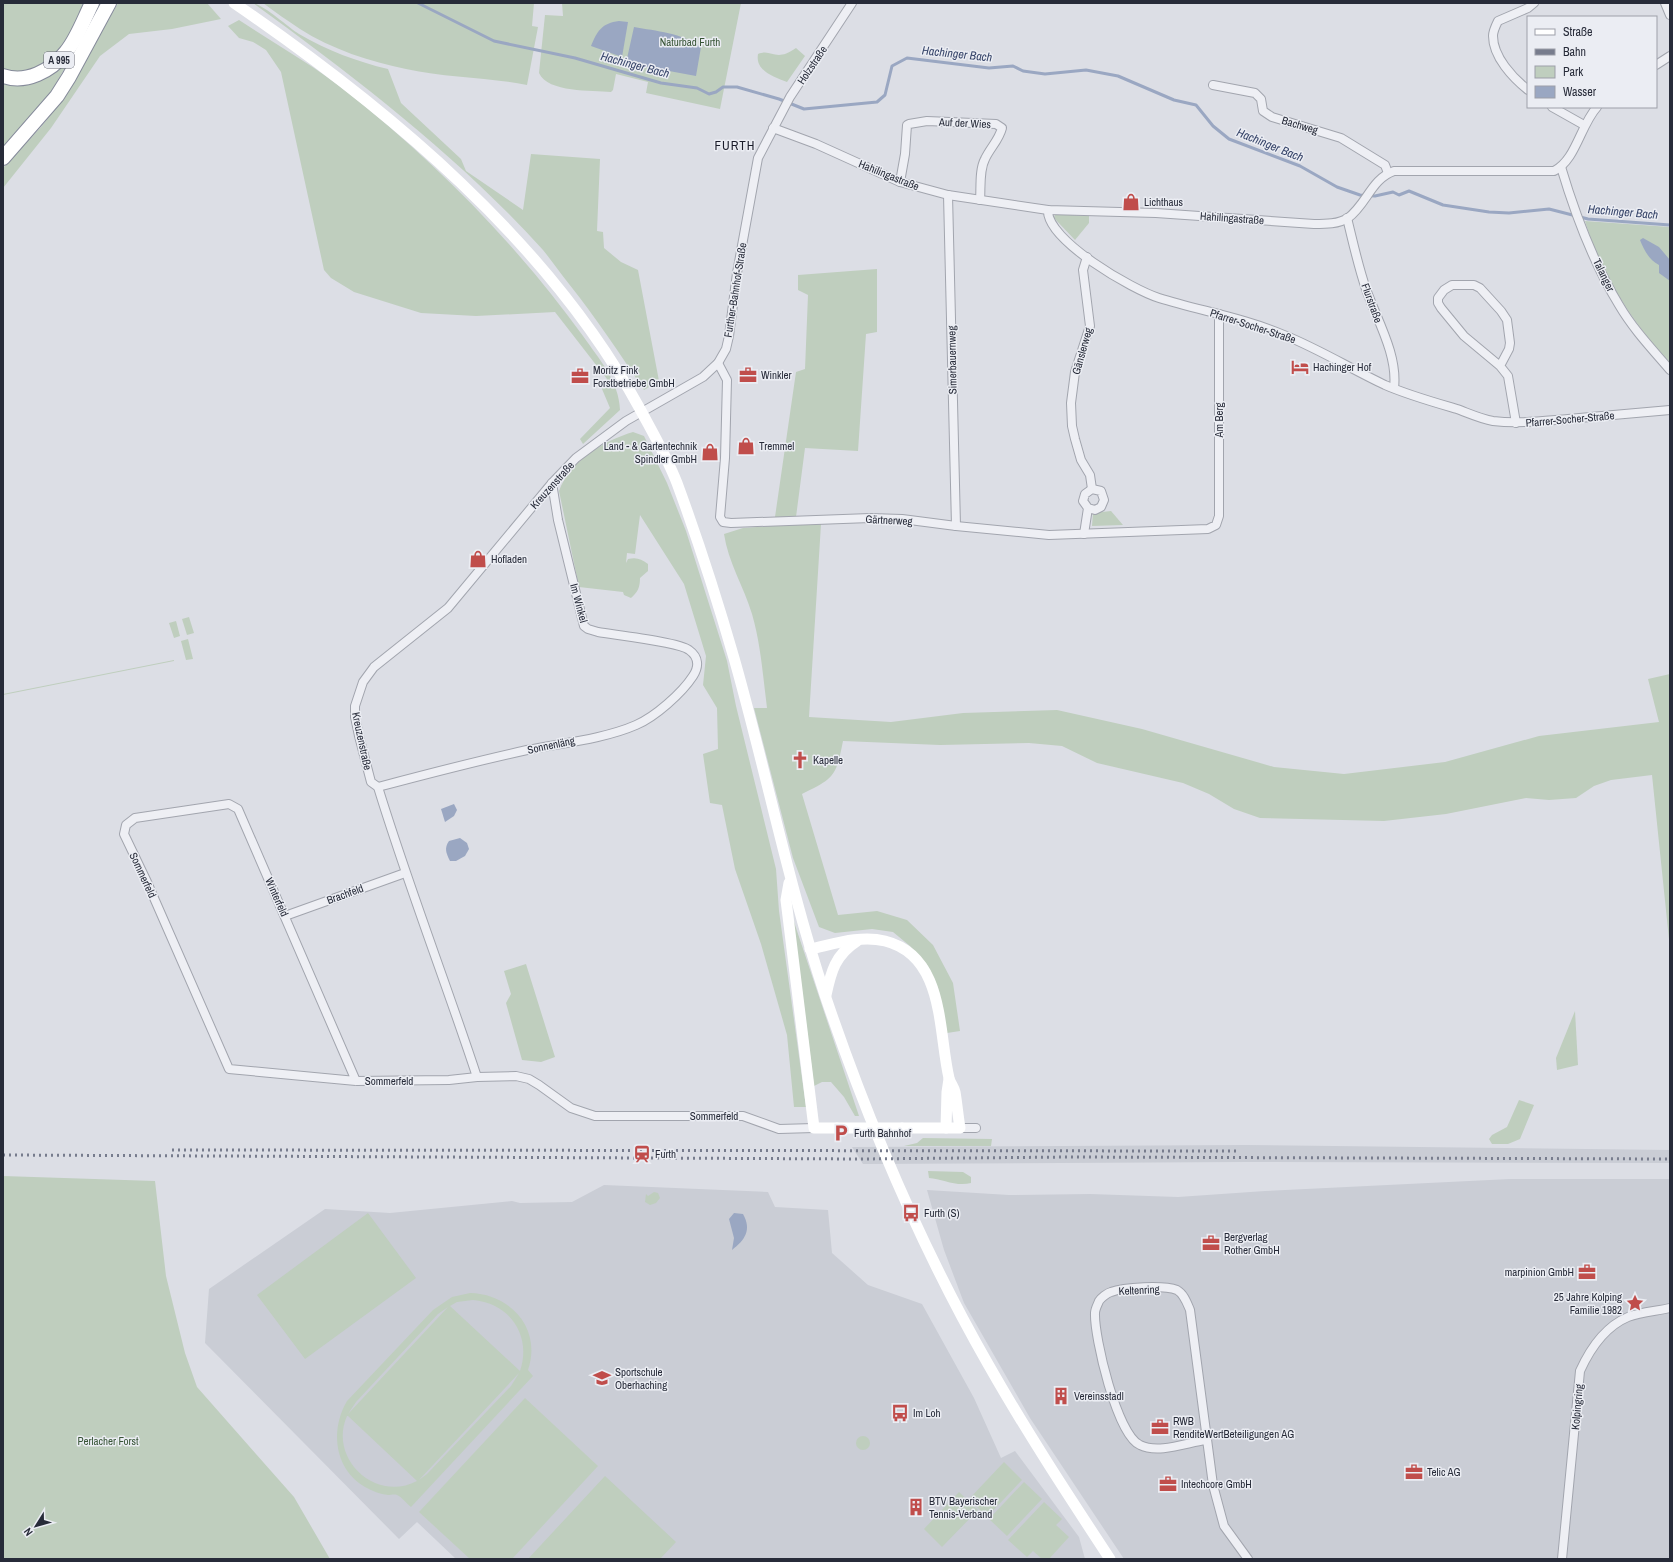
<svg xmlns="http://www.w3.org/2000/svg" width="1673" height="1562" font-family="'Archivo Narrow',sans-serif">
  <style>
    .built { fill: #cacdd5 }
    .green { fill: #bfcebe; fill-rule: evenodd }
    .water { fill: #9aa7c2 }
    .lines { fill: none; stroke-linecap: round; stroke-linejoin: round }
    .stream { stroke: #9aa7c2; stroke-width: 3 }
    .street-casing { stroke: #a2a5ae; stroke-width: 10 }
    .highway-casing { stroke: #858a9a; stroke-width: 16 }
    .street { stroke: #eeeff4; stroke-width: 8 }
    .secondary { stroke: #fff; stroke-width: 11 }
    .highway { stroke: #fff; stroke-width: 14 }
    .rail { stroke: #777c8d; stroke-width: 3; stroke-dasharray: 2 4; stroke-linecap: butt }
    .secondary-bridge { stroke: #fff; stroke-width: 11 }
    .labels { text-anchor: middle; stroke-width: 3; stroke-linejoin: round; paint-order: stroke }
    .shield { fill: #ebedf3; stroke: #626571; stroke-width: 1 }
    .shield-label { font-size: 10px; font-weight: bold; fill: #272b39 }
    .park-label { font-size: 11px; fill: #375436; stroke: #ebedf3 }
    .street-label { font-size: 11px; fill: #272b39; stroke: #ebedf3 }
    .poi-label { font-size: 11px; fill: #272b39; stroke: #ebedf3; text-anchor: start }
    .water-label { font-size: 12px; font-style: italic; fill: #364469; stroke: #ebedf3 }
    .quarter-label { font-size: 13px; letter-spacing: 1px; fill: #1a1c2a; stroke: #ebedf3 }
  </style>
  <rect width="100%" height="100%" fill="#dcdee5"/>
  <g class="built">
    <polygon points="1245,1145 1670,1150 1670,1163 1245,1162 863,1164 852,1147"/>
    <polygon points="1510,1179 1670,1179 1670,1559 1124,1559 1030,1418 964,1303 944,1250 927,1190 1009,1195 1090,1194 1178,1197 1265,1191"/>
    <polygon points="604,1185 768,1192 775,1207 828,1210 832,1253 868,1285 922,1304 974,1398 1001,1458 1015,1451 1079,1537 1085,1559 456,1559 417,1522 399,1539 205,1343 209,1289 325,1209 390,1213 512,1201 520,1203 572,1202"/>
  </g>
  <g class="green">
    <path d="M3,3H85C67,39 51,81 3,70Z"/>
    <polygon points="118,3 207,3 221,19 172,29 129,34 100,56 51,128 3,188 3,168 41,127 67,94"/>
    <path d="M253,3C264,5 288,27 299,34C326,50 358,62 388,69L401,103L461,159L466,171L523,210L531,154L600,159L597,231L603,232L604,248L621,262L638,270L659,381L644,390C620,354 596,318 569,284C560,273 552,261 543,250C457,155 356,78 253,3Z"/>
    <path d="M263,3H534L532,26L538,27L527,85C487,77 446,78 406,69C371,62 331,49 300,29C288,21 275,12 263,3Z"/>
    <path d="M562,3H741L720,109L646,93L648,82L616,74L613,90L611,92C592,90 548,93 539,73L545,15L563,16Z"/>
    <path d="M239,20C275,44 313,65 347,92C435,161 518,246 583,336C599,359 619,381 620,410L583,444L580,439L610,408L602,389L607,379L555,312L476,316L421,313L354,292L331,278L324,270L281,72L266,50L253,42L239,38L228,26Z"/>
    <path d="M81,39L53,89L37,111L3,150V82C16,80 36,81 47,76C63,70 72,53 81,39Z"/>
    <path d="M796,48L805,56L787,82C774,77 755,71 758,54C772,48 775,63 796,48Z"/>
    <polygon points="1055,214 1089,216 1089,223 1075,240 1054,218"/>
    <path d="M1585,221L1670,227V365C1633,321 1602,278 1585,221Z"/>
    <polygon points="877,269 877,332 866,334 858,451 805,448 796,517 775,517 796,372 805,369 808,295 798,290 798,275"/>
    <path d="M633,432L644,436L667,483L686,531L727,661L736,706L776,869L779,911L806,1107H794L787,1035L761,944L735,869L722,805L710,803L703,754L718,749L717,708L703,685L706,656L684,584L640,515L635,554L627,553L626,563L628,559C637,557 641,559 648,564V571L640,578C640,587 638,592 631,598L624,595L623,592L579,587L559,491C570,461 603,441 633,432Z"/>
    <polygon points="1111,511 1123,525 1092,526 1093,513"/>
    <path d="M795,524H821L809,717L891,722L963,713L1057,710L1142,729L1274,767L1344,774L1445,762L1539,736L1659,722L1648,679L1670,674V949L1652,775L1611,780L1594,786L1576,798L1549,800L1526,798L1446,814L1384,821L1260,818L1234,809L1209,794L1183,783L1097,763L1062,746L1029,743L940,745L843,741C836,776 835,778 802,794L838,915L877,911L907,920L933,945L953,983L960,1031L947,1033L938,988L928,966L910,946L893,932L872,929L835,933L819,927L793,858L754,708H767C763,677 761,645 752,614C744,587 728,562 724,534L743,528Z"/>
    <polygon points="189,617 194,633 187,635 182,619"/>
    <polygon points="176,621 180,636 174,638 169,623"/>
    <polygon points="188,639 193,659 186,660 181,641"/>
    <polygon points="174,660 174,661 3,695 3,694"/>
    <polygon points="793,919 859,1116 855,1116 844,1097 831,1082 822,1082 814,1086"/>
    <polygon points="526,964 555,1057 541,1062 522,1060 506,1003 511,994 504,971"/>
    <polygon points="1575,1011 1578,1065 1557,1070 1556,1058"/>
    <polygon points="1519,1100 1534,1105 1520,1139 1508,1144 1492,1144 1489,1139 1492,1135 1507,1127"/>
    <polygon points="923,1138 992,1139 991,1146 904,1146 917,1143"/>
    <path d="M928,1171L963,1172L971,1177V1183C957,1187 942,1179 929,1178Z"/>
    <polygon points="3,1176 155,1181 166,1276 185,1353 197,1387 294,1497 330,1559 3,1559"/>
    <polygon points="654,1192 658,1193 660,1198 656,1203 650,1205 645,1202 646,1194 648,1196"/>
    <polygon points="368,1213 416,1278 305,1359 257,1295"/>
    <path d="M470,1293C511,1294 542,1329 528,1370L533,1376L411,1507C407,1504 402,1497 397,1495C395,1494 390,1495 388,1495C380,1494 372,1491 365,1487C334,1469 330,1430 347,1401L433,1310L452,1297ZM473,1300C510,1303 532,1336 520,1371L450,1306L457,1302ZM448,1307L348,1414L356,1402L438,1314ZM519,1373L511,1386L427,1474L419,1480ZM347,1416H348L417,1481C376,1503 328,1459 347,1416Z"/>
    <polygon points="525,1398 598,1466 512,1559 470,1559 419,1512"/>
    <circle cx="863" cy="1443" r="7"/>
    <polygon points="1004,1462 1022,1480 987,1517 969,1499"/>
    <polygon points="605,1476 676,1542 660,1559 528,1559"/>
    <polygon points="1024,1482 1042,1499 1007,1536 989,1519"/>
    <polygon points="959,1492 978,1510 942,1547 924,1529"/>
    <polygon points="1044,1502 1062,1519 1056,1525 1069,1537 1049,1559 1042,1559 1033,1551 1027,1557 1008,1540"/>
  </g>
  <g class="water">
    <path d="M619,21L628,22L622,57L591,46C597,31 602,23 619,21Z"/>
    <path d="M634,27C656,31 682,33 701,47L696,76L626,63Z"/>
    <path d="M1643,238L1659,247L1670,260V281L1659,273V265C1649,260 1644,250 1640,240Z"/>
    <polygon points="454,804 457,810 454,816 445,822 441,809"/>
    <path d="M460,838L467,843L469,849L465,856L456,861H450C446,853 444,848 449,841Z"/>
    <path d="M734,1213L743,1214C752,1230 745,1240 732,1250L734,1238L729,1219Z"/>
  </g>
  <g class="lines">
    <polyline class="stream" points="418,3 494,41 575,58 661,83 697,88 709,94 716,92 723,87 737,87 779,99 804,109 877,102 885,95 892,66 907,58 989,68 1013,66 1023,71 1045,74 1086,70 1118,76 1174,100 1196,105 1213,126 1229,139 1300,166 1337,187 1360,195 1375,196 1393,192 1399,195 1409,191 1443,205 1489,212 1509,213 1549,209 1588,219 1670,225"/>
    <g class="street-casing">
      <g id="street">
        <polyline points="1665,3 1670,15"/>
        <polyline points="1656,65 1670,56"/>
        <polyline points="1213,85 1255,93 1261,99 1263,111 1272,117 1341,138 1385,165 1388,173"/>
        <path d="M1528,90C1513,78 1493,57 1493,36C1493,31 1496,25 1498,21L1528,8L1534,3"/>
        <polyline points="1552,107 1584,125"/>
        <path d="M773,128L816,144L900,182L948,195L1048,210L1156,213L1314,224C1325,224 1339,224 1348,218C1367,204 1371,179 1394,171H1554C1576,160 1580,126 1597,107"/>
        <path d="M1561,167C1575,214 1594,264 1619,305C1633,329 1652,349 1670,370"/>
        <path d="M900,182L905,154L907,125L909,124L927,121L996,124L1002,128C999,140 990,148 985,159C979,170 981,188 980,200"/>
        <polyline points="948,195 956,526"/>
        <path d="M1048,210C1046,240 1133,290 1159,298C1201,311 1244,318 1284,335C1319,349 1351,369 1385,385C1408,395 1433,402 1457,409C1468,413 1481,419 1493,421C1518,424 1542,421 1568,419C1602,416 1636,413 1670,410"/>
        <path d="M1347,218C1353,242 1358,266 1366,289C1377,320 1398,355 1394,388"/>
        <polyline points="1087,257 1083,270 1090,326 1075,372 1071,403 1072,426 1075,439 1081,460 1090,475 1092,489"/>
        <polyline points="718,363 727,380 725,458 720,517 723,522 731,523 870,518 902,519 956,526 1049,535 1208,529 1216,525 1219,516 1219,314"/>
        <polyline points="1500,366 1509,349 1510,343 1507,320 1501,311 1480,288 1474,285 1452,285 1444,290 1438,298 1438,303 1441,308 1464,336 1500,366 1508,376 1516,423"/>
        <polyline points="1084,534 1088,508 1083,501 1085,494 1092,489 1101,491 1104,500 1101,507 1095,510 1088,508"/>
        <path d="M378,787C427,774 477,761 527,750C562,743 604,739 636,725C655,717 682,693 693,676C699,667 699,657 689,650C679,642 615,635 598,632L588,629L584,626L558,520L552,483"/>
        <polyline points="285,916 405,873"/>
        <path d="M477,1077C445,980 408,885 378,787L371,782L359,736L355,717V706L363,682L374,667L448,608L552,483L576,458L626,421L703,377L718,363L726,349L729,336L737,273L758,158L790,97L852,3"/>
        <polyline points="356,1081 238,809 229,804 135,818 126,825 124,834 147,882 229,1069 356,1081 449,1080 477,1077 516,1076 529,1079 539,1085 571,1108 595,1116 743,1116 779,1129 814,1128"/>
        <polyline points="960,1128 976,1128"/>
        <path d="M1205,1440C1186,1443 1158,1454 1140,1445C1117,1435 1094,1337 1095,1313C1095,1309 1098,1304 1099,1301C1101,1298 1107,1293 1111,1292C1124,1287 1164,1285 1177,1290C1184,1294 1187,1303 1190,1310L1213,1485L1224,1526L1248,1559"/>
        <path d="M1562,1559L1580,1371C1590,1349 1604,1327 1628,1317C1640,1312 1657,1311 1670,1308"/>
      </g>
    </g>
    <g class="highway-casing">
      <g id="highway">
        <path d="M3,76C26,84 51,71 66,52C77,39 84,19 92,3"/>
        <polyline points="3,158 57,96 69,77 109,3"/>
      </g>
    </g>
    <use href="#street" class="street"/>
    <g class="secondary">
      <path d="M234,3C389,109 549,242 640,409C653,433 667,457 677,483C698,540 717,599 734,658C766,770 788,884 825,995C868,1122 921,1247 988,1364C1026,1431 1068,1495 1110,1559"/>
      <polyline points="789,883 786,900 814,1128 837,1128"/>
      <path d="M810,949C834,944 860,935 885,941C945,956 938,1031 949,1078C950,1083 954,1087 955,1092C957,1104 958,1116 960,1128H902"/>
      <path d="M826,995C831,972 835,955 857,941"/>
      <polyline points="946,1128 947,1092 949,1079"/>
    </g>
    <use href="#highway" class="highway"/>
    <g class="rail">
      <polyline points="172,1150 1236,1151"/>
      <polyline points="3,1155 860,1159 1069,1157 1670,1159"/>
    </g>
    <polyline class="secondary-bridge" points="837,1128 902,1128"/>
  </g>
  <defs>
    <g id="shop-bare" transform="scale(1.38)"><path d="M-5-2.5h2.3a2.7 3.5 0 0 1 5.4 0H5L5.5 6h-11ZM-1.5-2.5h3a1.5 2.3 0 0 0-3 0Z" fill="#c04d4b" stroke="#ebedf3" stroke-width="2.5" paint-order="stroke"/></g>
    <g id="hotel-bare" transform="scale(1.38)"><path d="M-6-4.5h1.5V1H6V5H4.5V3h-9V5H-6ZM-4 0a1.8 1.8 0 1 1 3.6 0ZM.5 0V-2.5h3Q6-2.5 6 0Z" fill="#c04d4b" stroke="#ebedf3" stroke-width="2.5" paint-order="stroke"/></g>
    <g id="office-bare" transform="scale(1.38)"><path d="M-6-3h4V-5.5h4V-3h4V5H-6ZM-1-4.5V-3h2v-1.5ZM-6 0V1H6V0Z" fill="#c04d4b" stroke="#ebedf3" stroke-width="2.5" paint-order="stroke"/></g>
    <g id="church-bare" transform="scale(1.38)"><path d="M-1.2-6h2.4v3.5h3.3v2.4h-3.3V6h-2.4V-.1h-3.3v-2.4h3.3Z" fill="#c04d4b" stroke="#ebedf3" stroke-width="2.5" paint-order="stroke"/></g>
    <g id="parking-bare" transform="scale(1.38)"><path d="M-3.5-5.5H1a3.5 3.5 0 0 1 0 7H-1V5.5H-3.5ZM-1-3.4V-.6H.8a1.4 1.4 0 0 0 0-2.8Z" fill="#c04d4b" stroke="#ebedf3" stroke-width="2.5" paint-order="stroke"/></g>
    <g id="station-bare" transform="scale(1.38)"><path d="M-3-6H3Q5-6 5-4V2Q5 4 3 4L4.5 6H3L1.5 4h-3L-3 6H-4.5L-3 4Q-5 4-5 2V-4Q-5-6-3-6ZM-3.5-4v3h7v-3ZM-3.5 1v1.5H-2V1ZM2 1v1.5H3.5V1Z" fill="#c04d4b" stroke="#ebedf3" stroke-width="2.5" paint-order="stroke"/></g>
    <g id="bus-bare" transform="scale(1.38)"><path d="M-5-6H5V4H4V6H2V4H-2V6H-4V4H-5ZM-3.5-4V0h7V-4ZM-3.5 1.2v1.5H-2V1.2ZM2 1.2v1.5H3.5V1.2Z" fill="#c04d4b" stroke="#ebedf3" stroke-width="2.5" paint-order="stroke"/></g>
    <g id="sight-bare" transform="scale(1.38)"><path d="M0-6L1.8-2.2L6-1.7L2.9 1.2L3.7 5.4L0 3.3L-3.7 5.4L-2.9 1.2L-6-1.7L-1.8-2.2Z" fill="#c04d4b" stroke="#ebedf3" stroke-width="2.5" paint-order="stroke"/></g>
    <g id="school-bare" transform="scale(1.38)"><path d="M0-5L7-2L0 1L-7-2ZM-4 1L0 2.5L4 1V4Q0 6-4 4Z" fill="#c04d4b" stroke="#ebedf3" stroke-width="2.5" paint-order="stroke"/></g>
    <g id="building-bare" transform="scale(1.38)"><path d="M-4-6H4V6H1V3H-1V6H-4ZM-2.5-4.3h1.7v1.8h-1.7ZM.8-4.3h1.7v1.8H.8ZM-2.5-1h1.7V.8h-1.7ZM.8-1h1.7V.8H.8Z" fill="#c04d4b" stroke="#ebedf3" stroke-width="2.5" paint-order="stroke"/></g>
  </defs>
  <g fill-rule="evenodd">
    <use href="#shop-bare" x="1131" y="202"/>
    <use href="#hotel-bare" x="1300" y="367"/>
    <use href="#office-bare" x="748" y="375"/>
    <use href="#office-bare" x="580" y="376"/>
    <use href="#shop-bare" x="746" y="446"/>
    <use href="#shop-bare" x="710" y="452"/>
    <use href="#shop-bare" x="478" y="559"/>
    <use href="#church-bare" x="800" y="760"/>
    <use href="#parking-bare" x="841" y="1133"/>
    <use href="#station-bare" x="642" y="1154"/>
    <use href="#bus-bare" x="911" y="1213"/>
    <use href="#office-bare" x="1211" y="1243"/>
    <use href="#office-bare" x="1587" y="1272"/>
    <use href="#sight-bare" x="1635" y="1303"/>
    <use href="#school-bare" x="602" y="1378"/>
    <use href="#building-bare" x="1061" y="1396"/>
    <use href="#bus-bare" x="900" y="1413"/>
    <use href="#office-bare" x="1160" y="1427"/>
    <use href="#office-bare" x="1414" y="1472"/>
    <use href="#office-bare" x="1168" y="1484"/>
    <use href="#building-bare" x="916" y="1507"/>
  </g>
  <g class="labels">
    <rect class="shield" x="44" y="52" width="30" height="16" rx="3"/>
    <g class="shield-label">
      <text x="59" y="64">A 995</text>
    </g>
    <g class="park-label">
      <text x="690" y="46">Naturbad Furth</text>
      <text x="108" y="1445">Perlacher Forst</text>
    </g>
    <g class="street-label">
      <text transform="translate(812 65) rotate(-56)" y="4">Holzstraße</text>
      <text transform="translate(965 123) rotate(3)" y="4">Auf der Wies</text>
      <text transform="translate(1300 125) rotate(17)" y="4">Bachweg</text>
      <text transform="translate(889 175) rotate(22)" y="4">Hahilingastraße</text>
      <text transform="translate(1232 218) rotate(4)" y="4">Hahilingastraße</text>
      <text transform="translate(1604 275) rotate(64)" y="4">Talanger</text>
      <text transform="translate(735 290) rotate(-81)" y="4">Further-Bahnhof-Straße</text>
      <text transform="translate(1372 303) rotate(70)" y="4">Flurstraße</text>
      <text transform="translate(1253 326) rotate(18)" y="4">Pfarrer-Socher-Straße</text>
      <text transform="translate(1082 351) rotate(-74)" y="4">Gänslerweg</text>
      <text transform="translate(952 360) rotate(-91)" y="4">Simerbauernweg</text>
      <text transform="translate(1570 419) rotate(-5)" y="4">Pfarrer-Socher-Straße</text>
      <text transform="translate(1219 420) rotate(-90)" y="4">Am Berg</text>
      <text transform="translate(552 485) rotate(-48)" y="4">Kreuzenstraße</text>
      <text transform="translate(889 520) rotate(3)" y="4">Gärtnerweg</text>
      <text transform="translate(579 603) rotate(75)" y="4">Im Winkel</text>
      <text transform="translate(362 741) rotate(78)" y="4">Kreuzenstraße</text>
      <text transform="translate(551 745) rotate(-12)" y="4">Sonnenläng</text>
      <text transform="translate(143 875) rotate(65)" y="4">Sommerfeld</text>
      <text transform="translate(345 894) rotate(-20)" y="4">Brachfeld</text>
      <text transform="translate(277 897) rotate(66)" y="4">Winterfeld</text>
      <text x="389" y="1085">Sommerfeld</text>
      <text x="714" y="1120">Sommerfeld</text>
      <text transform="translate(1139 1290) rotate(-3)" y="4">Keltenring</text>
      <text transform="translate(1577 1407) rotate(-85)" y="4">Kolpingring</text>
    </g>
    <g class="poi-label">
      <text x="1144" y="206">Lichthaus</text>
      <text x="1313" y="371">Hachinger Hof</text>
      <text x="593" y="374">Moritz Fink<tspan x="593" dy="13">Forstbetriebe GmbH</tspan></text>
      <text x="761" y="379">Winkler</text>
      <text x="697" y="450" text-anchor="end">Land - &amp; Gartentechnik<tspan x="697" dy="13">Spindler GmbH</tspan></text>
      <text x="759" y="450">Tremmel</text>
      <text x="491" y="563">Hofladen</text>
      <text x="813" y="764">Kapelle</text>
      <text x="854" y="1137">Furth Bahnhof</text>
      <text x="655" y="1158">Furth</text>
      <text x="924" y="1217">Furth (S)</text>
      <text x="1224" y="1241">Bergverlag<tspan x="1224" dy="13">Rother GmbH</tspan></text>
      <text x="1574" y="1276" text-anchor="end">marpinion GmbH</text>
      <text x="1622" y="1301" text-anchor="end">25 Jahre Kolping<tspan x="1622" dy="13">Familie 1982</tspan></text>
      <text x="615" y="1376">Sportschule<tspan x="615" dy="13">Oberhaching</tspan></text>
      <text x="1074" y="1400">Vereinsstadl</text>
      <text x="913" y="1417">Im Loh</text>
      <text x="1173" y="1425">RWB<tspan x="1173" dy="13">RenditeWertBeteiligungen AG</tspan></text>
      <text x="1427" y="1476">Telic AG</text>
      <text x="1181" y="1488">Intechcore GmbH</text>
      <text x="929" y="1505">BTV Bayerischer<tspan x="929" dy="13">Tennis-Verband</tspan></text>
    </g>
    <g class="water-label">
      <text transform="translate(957 54) rotate(6)" y="4">Hachinger Bach</text>
      <text transform="translate(635 65) rotate(15)" y="4">Hachinger Bach</text>
      <text transform="translate(1270 145) rotate(22)" y="4">Hachinger Bach</text>
      <text transform="translate(1623 212) rotate(5)" y="4">Hachinger Bach</text>
    </g>
    <g class="quarter-label">
      <text x="735" y="150">FURTH</text>
    </g>
  </g>
  <rect width="1673" height="1562" fill="none" stroke="#272b39" stroke-width="8"/>
  <rect x="1527" y="16" width="130" height="92" fill="#ebedf3" stroke="#9d9fa9"/>
  <rect x="1535" y="29" width="20" height="6" fill="#ffffff" stroke="#9d9fa9"/>
  <text x="1563" y="36" font-size="12" fill="#272b39">Straße</text>
  <rect x="1535" y="49" width="20" height="6" fill="#777c8d" stroke="#9d9fa9"/>
  <text x="1563" y="56" font-size="12" fill="#272b39">Bahn</text>
  <rect x="1535" y="66" width="20" height="12" fill="#bfcebe" stroke="#9d9fa9"/>
  <text x="1563" y="76" font-size="12" fill="#272b39">Park</text>
  <rect x="1535" y="86" width="20" height="12" fill="#9aa7c2" stroke="#9d9fa9"/>
  <text x="1563" y="96" font-size="12" fill="#272b39">Wasser</text>
  <g transform="translate(36 1526) rotate(233)" stroke="#ebedf3" stroke-width="3" paint-order="stroke">
  <path d="M0-3L7 15L0 10L-7 15Z" fill="#272b39"/>
  <text y="-6" font-size="11" font-weight="bold" text-anchor="middle" fill="#272b39">N</text>
  </g>
</svg>
